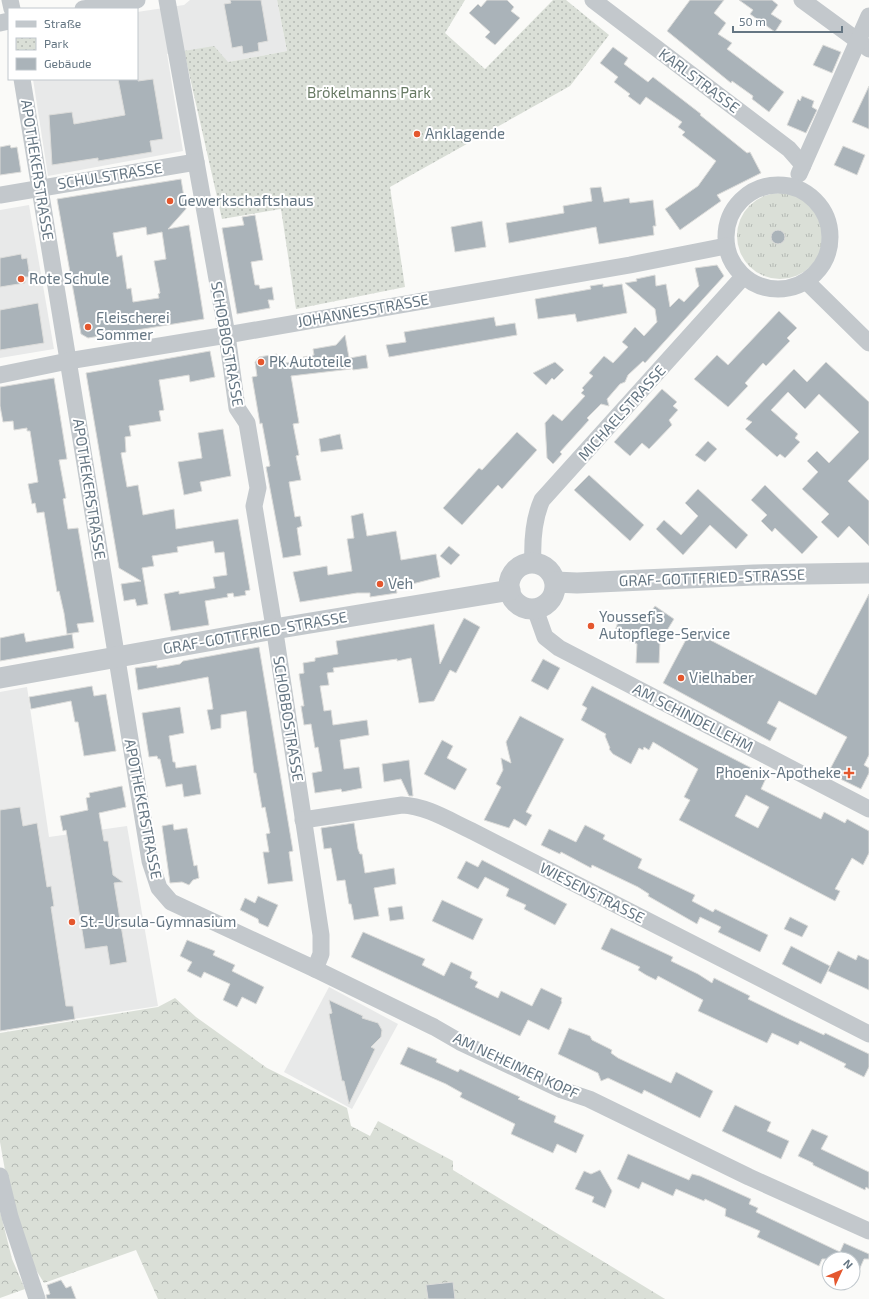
<svg xmlns="http://www.w3.org/2000/svg" width="869" height="1299" font-family="'Exo 2',sans-serif">
  <style>
    .built { fill: #e8e9e9 }
    .grass { fill: url(#grass-tufts) }
    .forest { fill: url(#forest-crowns) }
    .park { fill: url(#park-dots) }
    .building { fill: #aab3b9; stroke: #dcdcda; fill-rule: evenodd }
    .lines { fill: none; stroke-linecap: round; stroke-linejoin: round }
    .minor { stroke: #c3c8cc; stroke-width: 17 }
    .tertiary { stroke: #c3c8cc; stroke-width: 21 }
    .poi-dot { fill: #e4572e; stroke: #fff; stroke-width: 1.5 }
    .labels { text-anchor: middle; stroke-width: 4; stroke-linejoin: round; paint-order: stroke }
    .street-label { font-size: 15px; fill: #657683; stroke: #fff }
    .park-label { font-size: 15px; fill: #687a64; stroke: #fff }
    .poi-label { font-size: 15px; fill: #657683; stroke: #fff; text-anchor: start }
  </style>
  <defs>
    <pattern id="grass-tufts" width="24" height="20" patternUnits="userSpaceOnUse"><rect width="24" height="20" fill="#dadfd7"/><path d="M3 7l-1-3M5 7V3M7 7l1-3M15 17l-1-3M17 17v-4M19 17l1-3" fill="none" stroke="#b4b9b4"/></pattern>
    <pattern id="forest-crowns" width="20" height="18" patternUnits="userSpaceOnUse"><rect width="20" height="18" fill="#dadfd7"/><path d="M2 6a3 3 0 1 1 6 0M12 15a3 3 0 1 1 6 0" fill="none" stroke="#b4b9b4"/></pattern>
    <pattern id="park-dots" width="8" height="8" patternUnits="userSpaceOnUse"><rect width="8" height="8" fill="#dadfd7"/><path d="M2 2h.1M6 6h.1" fill="none" stroke="#b4b9b4" stroke-width="1.8" stroke-linecap="round"/></pattern>
  </defs>
  <rect width="100%" height="100%" fill="#fafaf8"/>
  <g class="built">
    <polygon points="190,0 277,0 287,51 228,62 184,51 167,54 183,151 48,176 33,79 137,79 137,12 184,5"/>
    <polygon points="29,205 54,349 0,358 0,210"/>
    <polygon points="27,687 49,837 127,826 158,1006 0,1030 0,692"/>
    <polygon points="329,987 398,1024 352,1109 284,1072"/>
  </g>
  <circle class="grass" cx="780" cy="236" r="43"/>
  <g class="forest">
    <polygon points="175,998 196,1017 267,1068 347,1108 351,1126 370,1136 378,1121 453,1161 453,1170 665,1299 158,1299 136,1250 44,1283 27,1255 9,1193 0,1142 0,1033 158,1007"/>
    <polygon points="0,1211 12,1259 25,1289 0,1298"/>
  </g>
  <polygon class="park" points="277,0 465,0 445,33 485,69 553,0 566,0 609,35 570,86 390,187 405,287 296,309 281,209 222,219 184,51 214,46 228,62 287,51"/>
  <g class="building">
    <polygon points="230,0 261,0 268,41 258,43 259,51 243,54 242,46 232,48 224,4 231,3"/>
    <polygon points="487,0 507,0 514,7 511,11 520,18 495,45 485,37 490,32 469,13 478,4 481,7"/>
    <polygon points="690,0 724,0 714,13 726,23 718,34 732,43 727,49 784,92 769,112 752,99 753,96 732,81 731,83 667,31"/>
    <polygon points="739,0 772,0 778,5 771,14 782,21 775,32 750,14 753,10"/>
    <polygon points="823,45 841,52 832,73 813,65"/>
    <polygon points="613,47 628,58 624,64 648,82 653,77 701,114 700,115 747,153 750,152 761,173 717,195 721,201 680,230 665,209 698,186 716,161 682,135 685,132 678,127 682,122 646,97 640,105 628,96 630,94 614,82 618,77 600,63"/>
    <polygon points="118,79 138,79 138,81 153,79 163,139 150,141 152,152 98,161 98,158 52,165 49,115 72,112 74,124 125,115"/>
    <polygon points="869,86 869,129 852,122"/>
    <polygon points="802,96 814,101 812,107 817,110 806,133 787,125 798,99 800,101"/>
    <polygon points="10,145 11,148 17,147 21,172 0,175 0,147"/>
    <polygon points="843,146 865,155 857,175 834,165"/>
    <path d="M181,179L186,209L168,229L189,225L204,319L88,338L81,334L57,199ZM146,227L147,235L162,232L166,259L154,261L160,293L158,294L159,298L133,302L131,288L127,289L122,255L117,257L113,233Z"/>
    <polygon points="601,187 604,202 629,198 630,203 653,200 656,226 653,226 654,235 599,244 596,227 509,243 506,223 564,213 563,206 592,201 590,188"/>
    <polygon points="255,215 263,260 251,262 255,285 259,285 260,289 272,287 274,300 268,300 270,308 237,314 222,228 244,225 242,217"/>
    <polygon points="482,221 486,247 455,252 451,227"/>
    <circle cx="778" cy="237" r="7"/>
    <polygon points="21,254 22,259 27,258 30,277 25,277 25,283 0,287 0,258"/>
    <polygon points="717,265 724,276 645,363 643,361 628,375 625,382 620,384 607,399 609,406 601,404 587,418 589,420 560,452 562,454 553,464 547,458 545,423 553,414 562,421 585,396 581,393 584,390 582,388 593,376 589,373 604,356 613,363 628,347 622,342 635,327 644,336 657,322 655,309 625,283 637,281 636,279 655,275 656,286 666,284 670,307 679,298 684,302 699,286 695,268"/>
    <polygon points="603,284 603,287 622,284 627,313 577,322 575,314 538,319 535,299 591,289 590,286"/>
    <polygon points="38,303 44,343 0,350 0,310"/>
    <polygon points="779,311 797,328 787,338 790,341 766,366 763,363 745,383 748,386 728,407 694,379 717,355 728,365"/>
    <polygon points="494,317 496,326 515,323 517,335 389,357 386,345 406,342 404,332"/>
    <polygon points="345,335 351,369 291,376 299,423 293,424 299,455 296,456 301,480 289,482 295,517 300,516 302,526 297,528 301,555 283,558 266,467 270,466 262,423 260,424 252,377 257,376 255,362 259,357 277,354 279,364 304,360 303,357 314,355 313,349 336,345"/>
    <polygon points="210,351 215,377 190,382 189,375 159,380 164,410 159,411 161,421 129,426 131,436 125,437 126,452 121,453 127,487 138,485 143,515 174,509 176,529 238,519 250,590 245,591 246,595 234,597 233,593 227,594 228,597 205,601 209,625 171,631 164,594 179,591 179,594 215,588 213,577 227,575 224,552 215,553 213,541 177,547 178,552 152,556 154,566 142,568 148,604 137,606 135,599 124,601 121,584 141,581 119,568 86,373"/>
    <polygon points="366,355 368,368 353,370 350,358"/>
    <polygon points="555,362 564,370 554,380 552,378 546,385 533,373"/>
    <polygon points="826,362 869,402 869,459 848,481 869,501 869,546 849,526 838,538 821,522 829,514 802,489 818,472 807,461 817,451 829,463 859,432 819,394 805,409 788,392 771,410 798,434 795,438 800,442 785,458 780,454 777,457 745,429 752,422 746,419 794,369 807,382"/>
    <polygon points="54,378 67,459 59,460 66,498 63,499 68,529 78,528 94,622 77,624 79,632 67,634 64,613 59,591 57,592 44,512 37,513 35,503 32,504 28,484 38,482 30,431 27,431 27,428 14,430 13,421 3,422 0,406 0,387"/>
    <polygon points="662,389 677,402 673,406 678,410 669,420 672,425 649,449 642,443 630,456 614,442"/>
    <polygon points="223,429 231,476 200,482 202,491 184,495 178,462 202,458 198,433"/>
    <polygon points="517,432 537,450 502,489 498,485 462,525 443,508 479,468 482,470"/>
    <polygon points="340,434 343,449 321,452 319,439"/>
    <polygon points="708,441 717,449 705,462 695,455"/>
    <polygon points="589,475 644,525 630,541 574,490"/>
    <polygon points="765,485 818,537 802,554 775,528 772,532 761,521 767,515 751,500"/>
    <polygon points="698,489 748,535 736,549 710,525 683,555 656,529 664,520 681,535 698,516 685,503"/>
    <polygon points="363,513 367,536 396,531 401,560 436,554 440,577 396,588 397,593 370,597 370,593 357,593 300,602 293,572 327,566 328,575 352,571 347,539 354,538 351,516"/>
    <polygon points="449,546 460,555 451,565 440,556"/>
    <polygon points="869,594 869,755 864,765 869,768 869,773 861,789 828,773 847,737 779,701 767,723 777,728 770,741 663,683 691,630 816,695"/>
    <polygon points="655,606 674,619 660,642 659,663 636,663 637,644 614,634 620,616 644,622"/>
    <polygon points="464,618 480,627 456,673 450,670 434,701 419,703 411,658 397,661 397,659 333,668 334,672 327,673 329,685 320,686 324,711 331,710 333,725 367,720 369,735 340,740 344,769 359,767 362,788 342,792 341,789 315,793 312,773 322,771 318,747 315,748 311,724 304,725 301,706 304,706 299,674 304,673 303,663 315,661 315,658 338,654 336,641 434,624 440,664"/>
    <polygon points="24,633 26,642 72,634 74,648 0,661 0,638"/>
    <polygon points="259,647 293,851 289,852 293,881 268,884 263,852 269,852 266,834 270,833 265,807 262,808 256,773 254,773 246,711 221,715 221,728 211,730 207,710 213,709 208,677 138,690 135,668 157,665 157,668 180,664 183,661"/>
    <polygon points="543,659 560,668 548,690 531,681"/>
    <polygon points="92,686 94,696 106,694 116,751 84,756 78,722 75,722 71,701 31,709 29,697"/>
    <path d="M592,686L767,776L761,789L821,819L824,812L845,823L847,819L869,831V853L863,865L852,858L835,889L840,891L835,901L679,820L690,800L684,797L698,769L653,742L649,750L644,747L643,750L639,748L631,764L613,754L609,749L610,748L605,736L606,734L581,720L587,708L582,705ZM746,795L769,807L758,828L735,816Z"/>
    <polygon points="180,707 184,733 169,736 173,762 175,762 176,768 196,765 201,794 184,797 182,784 166,787 160,759 158,759 157,756 149,757 142,713"/>
    <polygon points="520,716 564,739 526,812 532,815 526,826 514,819 509,828 484,820 501,787 496,784 503,770 501,758 511,763 506,742"/>
    <polygon points="442,740 453,746 447,758 467,769 455,790 424,774"/>
    <polygon points="409,760 413,796 409,796 401,779 384,782 382,764"/>
    <polygon points="122,786 126,807 99,813 104,841 108,841 113,875 123,882 114,883 127,962 110,965 107,946 85,949 66,830 63,831 60,816 88,810 86,798 90,797 89,793"/>
    <polygon points="20,807 23,826 37,823 47,887 51,886 54,906 51,907 66,1006 73,1006 75,1019 0,1031 0,810"/>
    <polygon points="354,823 358,849 360,854 362,854 365,873 394,868 396,884 374,888 379,916 354,920 351,904 349,904 345,880 337,881 331,848 324,849 321,828"/>
    <polygon points="173,824 174,830 187,828 194,866 197,865 199,878 193,880 189,885 182,882 170,883 162,826"/>
    <polygon points="585,825 605,835 603,839 642,859 638,868 695,895 692,901 713,912 715,909 768,935 760,952 718,932 721,927 700,917 697,924 648,896 649,894 638,887 592,865 591,868 561,852 560,854 541,845 549,829 576,842"/>
    <polygon points="482,860 567,904 555,925 524,909 526,905 506,896 509,889 485,877 478,889 457,878 466,861 478,867"/>
    <polygon points="258,896 278,905 268,927 259,923 258,919 240,910 245,898 255,903"/>
    <polygon points="442,900 483,919 473,940 432,921"/>
    <polygon points="402,906 404,919 390,921 388,908"/>
    <polygon points="790,917 808,926 802,937 784,929"/>
    <polygon points="611,928 673,957 671,961 698,974 712,983 714,978 750,996 748,999 787,1018 824,1035 825,1033 869,1054 869,1067 864,1077 844,1067 846,1064 800,1041 798,1045 772,1033 767,1043 698,1011 703,1000 658,976 656,980 646,975 638,970 640,967 601,949"/>
    <polygon points="363,932 425,959 422,965 444,976 451,962 472,972 470,978 478,982 475,987 498,998 501,991 532,1006 541,988 562,998 561,1001 562,1002 549,1030 528,1020 520,1036 351,957"/>
    <polygon points="187,940 215,951 213,955 235,965 232,971 264,987 256,1004 242,997 237,1007 223,1000 230,984 204,972 201,978 187,971 192,962 180,956"/>
    <polygon points="791,946 830,966 821,984 782,964"/>
    <polygon points="838,951 856,960 858,955 869,960 869,990 828,971"/>
    <polygon points="329,1000 363,1016 362,1018 378,1023 382,1030 381,1037 371,1047 375,1049 349,1104 344,1081 342,1081 329,1014 332,1013"/>
    <polygon points="569,1028 590,1036 592,1040 612,1050 611,1053 618,1058 671,1083 676,1072 713,1091 700,1118 644,1090 642,1094 608,1078 601,1081 598,1073 558,1054"/>
    <polygon points="408,1047 437,1059 436,1062 458,1072 460,1069 520,1097 518,1099 556,1116 554,1122 584,1135 576,1153 557,1144 553,1153 511,1134 515,1124 460,1097 462,1093 446,1084 400,1064"/>
    <polygon points="735,1105 771,1122 767,1131 789,1141 781,1159 722,1131"/>
    <polygon points="812,1129 828,1136 821,1149 869,1172 869,1189 866,1187 865,1190 813,1165 813,1163 798,1156"/>
    <polygon points="628,1154 689,1180 692,1174 700,1176 751,1199 749,1204 758,1208 756,1212 840,1252 844,1243 869,1254 869,1259 864,1259 853,1284 853,1259 822,1259 819,1266 757,1237 760,1231 725,1216 726,1209 705,1199 704,1201 676,1189 673,1196 642,1182 639,1189 617,1179"/>
    <polygon points="600,1170 612,1191 605,1208 592,1202 594,1197 575,1189 584,1171 591,1174"/>
    <polygon points="61,1280 66,1288 71,1286 76,1299 47,1299 46,1295 50,1294 47,1285"/>
    <polygon points="453,1282 455,1299 428,1299 426,1285"/>
  </g>
  <g class="lines">
    <g class="minor">
      <polyline points="10,0 12,9"/>
      <polyline points="167,0 227,335 237,408 247,423 258,488 254,506 276,639 321,935 321,954 315,969"/>
      <polyline points="593,0 789,149 803,165"/>
      <polyline points="802,0 869,49"/>
      <polyline points="83,9 137,0"/>
      <polyline points="0,23 9,21"/>
      <polyline points="22,79 150,861 159,888 171,902 315,969 434,1027 460,1042 562,1090 589,1099 749,1177 869,1231"/>
      <polyline points="799,174 869,16"/>
      <circle cx="778" cy="237" r="52"/>
      <polyline points="0,195 196,162"/>
      <polyline points="807,282 869,343"/>
      <polyline points="0,375 68,361 227,335 630,265 726,246"/>
      <path d="M533,563C532,542 533,520 542,500L743,277"/>
      <polyline points="535,609 545,637 559,648 869,809"/>
      <path d="M303,820L402,805C427,806 450,821 472,831L869,1034"/>
      <polyline points="0,1176 10,1217 37,1299"/>
    </g>
    <g class="tertiary">
      <circle cx="532" cy="586" r="23"/>
      <polyline points="555,582 577,583 754,575 869,573"/>
      <polyline points="0,678 274,629 510,590"/>
    </g>
  </g>
  <g class="poi-dot">
    <circle cx="417" cy="134" r="4"/>
    <circle cx="170" cy="201" r="4"/>
    <circle cx="21" cy="279" r="4"/>
    <circle cx="88" cy="327" r="4"/>
    <circle cx="261" cy="362" r="4"/>
    <circle cx="380" cy="584" r="4"/>
    <circle cx="591" cy="626" r="4"/>
    <circle cx="681" cy="678" r="4"/>
    <path d="M847 767h4v4h4v4h-4v4h-4v-4h-4v-4h4z"/>
    <circle cx="72" cy="922" r="4"/>
  </g>
  <g class="labels">
    <g class="street-label">
      <text transform="translate(699 81) rotate(37)" y="5">KARLSTRASSE</text>
      <text transform="translate(37 170) rotate(81)" y="5">APOTHEKERSTRASSE</text>
      <text transform="translate(110 176) rotate(-9)" y="5">SCHULSTRASSE</text>
      <text transform="translate(363 311) rotate(-10)" y="5">JOHANNESSTRASSE</text>
      <text transform="translate(227 344) rotate(80)" y="5">SCHOBBOSTRASSE</text>
      <text transform="translate(622 413) rotate(-48)" y="5">MICHAELSTRASSE</text>
      <text transform="translate(89 489) rotate(81)" y="5">APOTHEKERSTRASSE</text>
      <text transform="translate(712 578) rotate(-2)" y="5">GRAF-GOTTFRIED-STRASSE</text>
      <text transform="translate(255 633) rotate(-10)" y="5">GRAF-GOTTFRIED-STRASSE</text>
      <text transform="translate(693 718) rotate(27)" y="5">AM SCHINDELLEHM</text>
      <text transform="translate(288 719) rotate(81)" y="5">SCHOBBOSTRASSE</text>
      <text transform="translate(143 809) rotate(79)" y="5">APOTHEKERSTRASSE</text>
      <text transform="translate(592 893) rotate(27)" y="5">WIESENSTRASSE</text>
      <text transform="translate(516 1066) rotate(25)" y="5">AM NEHEIMER KOPF</text>
    </g>
    <g class="park-label">
      <text x="369" y="98">Brökelmanns Park</text>
    </g>
    <g class="poi-label">
      <text x="425" y="139">Anklagende</text>
      <text x="178" y="206">Gewerkschaftshaus</text>
      <text x="29" y="284">Rote Schule</text>
      <text x="96" y="323">Fleischerei<tspan x="96" dy="17">Sommer</tspan></text>
      <text x="269" y="367">PK Autoteile</text>
      <text x="388" y="589">Veh</text>
      <text x="599" y="622">Youssef's<tspan x="599" dy="17">Autopflege-Service</tspan></text>
      <text x="689" y="683">Vielhaber</text>
      <text x="841" y="778" text-anchor="end">Phoenix-Apotheke</text>
      <text x="80" y="927">St.-Ursula-Gymnasium</text>
    </g>
  </g>
  <rect x="8" y="8" width="130" height="72" fill="#ffffff" stroke="#c1c8cd"/>
  <rect x="16" y="21" width="20" height="6" fill="#c3c8cc" stroke="#c1c8cd"/>
  <text x="44" y="28" font-size="12" fill="#657683">Straße</text>
  <rect x="16" y="38" width="20" height="12" fill="url(#park-dots)" stroke="#c1c8cd"/>
  <text x="44" y="48" font-size="12" fill="#657683">Park</text>
  <rect x="16" y="58" width="20" height="12" fill="#aab3b9" stroke="#c1c8cd"/>
  <text x="44" y="68" font-size="12" fill="#657683">Gebäude</text>
  <g transform="translate(841 1271) rotate(46)"><circle r="19" fill="#ffffff" stroke="#c1c8cd"/>
  <path d="M0-3L7 15L0 10L-7 15Z" fill="#e4572e"/>
  <text y="-6" font-size="11" font-weight="bold" text-anchor="middle" fill="#657683">N</text>
  </g>
  <path d="M733 26v6h109v-6" fill="none" stroke="#657683" stroke-width="2"/>
  <text x="739" y="26" font-size="12" fill="#657683" stroke="#ffffff" stroke-width="3" paint-order="stroke">50 m</text>
</svg>
